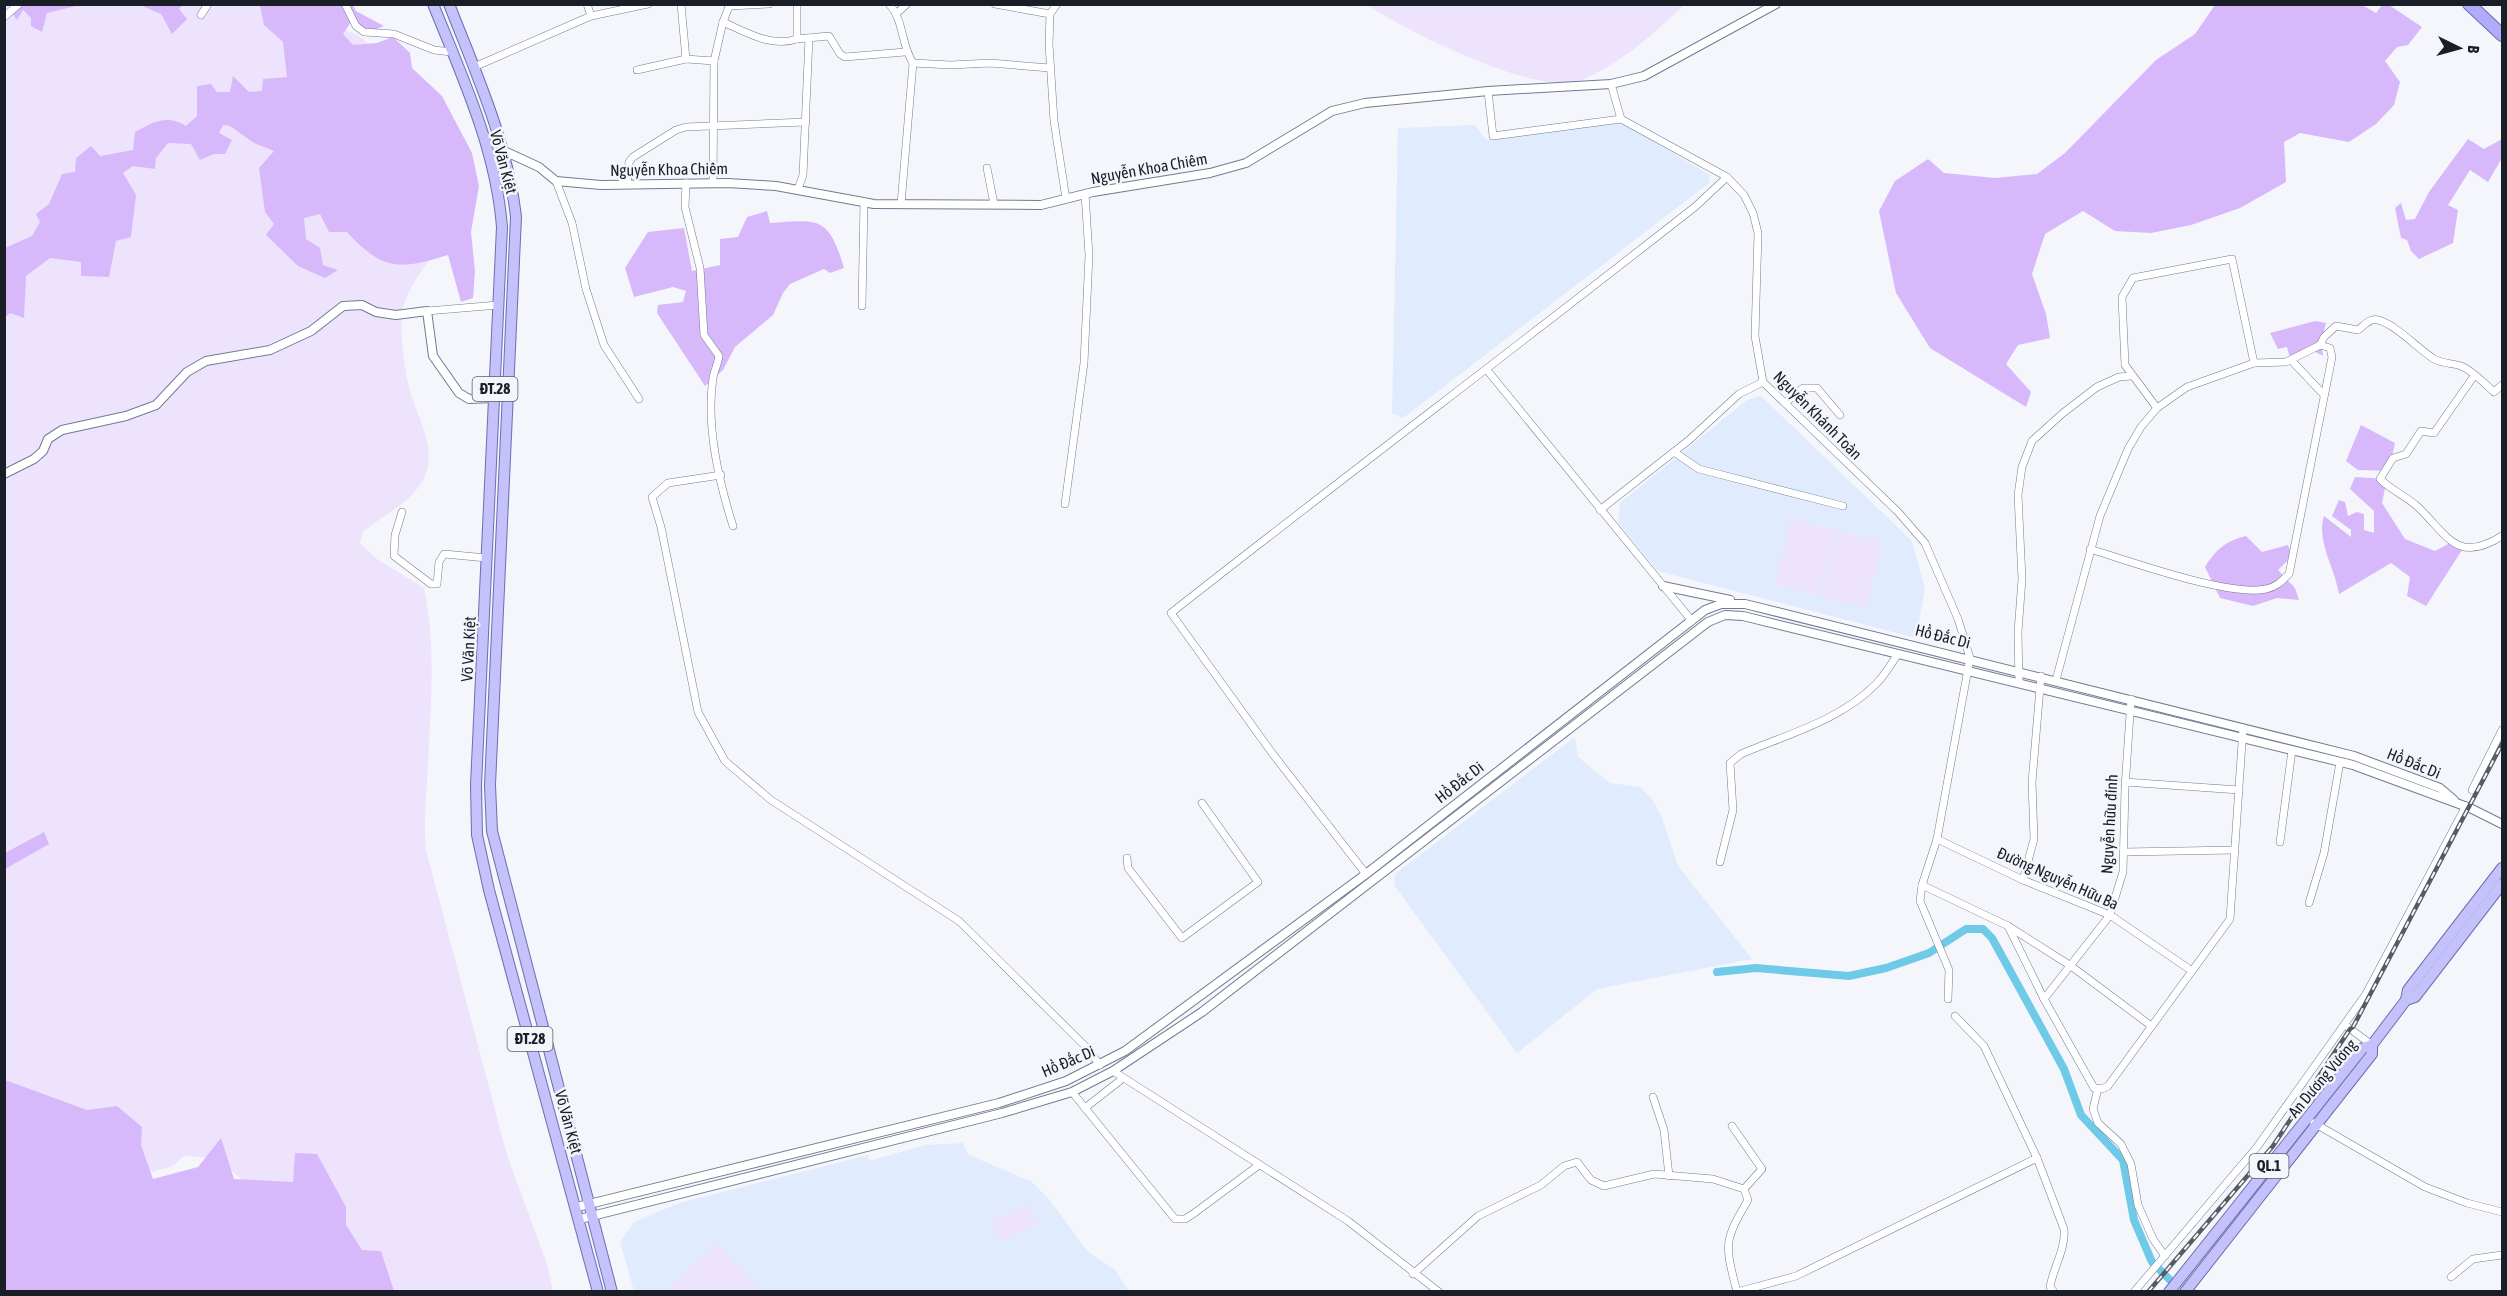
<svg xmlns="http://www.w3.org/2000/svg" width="2507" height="1296" font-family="'Asap Condensed',sans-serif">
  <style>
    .built { fill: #e1ebfe }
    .green { fill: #eee3fc }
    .forest { fill: #d7b8fa }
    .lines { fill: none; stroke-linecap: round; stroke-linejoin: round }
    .canal { stroke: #6fcae8; stroke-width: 8 }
    .minor-casing { stroke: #707b92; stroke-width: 8 }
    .tertiary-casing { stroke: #707b92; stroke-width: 10 }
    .primary-casing { stroke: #6e6daf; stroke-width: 12 }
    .trunk-casing { stroke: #6e6daf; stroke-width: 14 }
    .minor { stroke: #fff; stroke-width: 7 }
    .tertiary { stroke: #fff; stroke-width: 8 }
    .primary { stroke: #c4c1fb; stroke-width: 10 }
    .trunk { stroke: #b0acfa; stroke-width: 12 }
    .rail-casing { stroke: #575b63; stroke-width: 4.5 }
    .rail { stroke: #f4f6fc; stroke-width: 2; stroke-dasharray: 7; stroke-linecap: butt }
    .labels { text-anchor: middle; stroke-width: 5; stroke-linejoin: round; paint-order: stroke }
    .shield { fill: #f4f6fc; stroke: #5b5f67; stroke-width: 1.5 }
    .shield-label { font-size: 15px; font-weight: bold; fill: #1a1e27 }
    .street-label { font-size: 16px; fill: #1a1e27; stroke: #f4f6fc }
  </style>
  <rect width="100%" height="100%" fill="#f4f6fc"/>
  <g class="built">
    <polygon points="1621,122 1710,175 1709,183 1403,418 1392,413 1398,128 1474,125 1487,140"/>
    <polygon points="1761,396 1912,541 1925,589 1916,638 1658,571 1618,522 1620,503 1747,400"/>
    <polygon points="1575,737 1578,757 1610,783 1640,787 1652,799 1661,815 1678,866 1752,959 1597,989 1517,1053 1394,885 1395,874"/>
    <polygon points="963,1143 969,1155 1032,1182 1049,1199 1087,1251 1115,1270 1129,1291 634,1291 620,1242 634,1222 679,1203 868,1155 869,1161 925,1145"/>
  </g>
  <g class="green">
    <path d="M4,5H275L356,34L381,53L430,259C418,276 406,292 402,312C399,329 406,381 412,398C423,429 441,458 417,489C403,507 380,517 363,532L360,543L377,559L424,588C436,644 431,706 428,763C427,792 423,820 426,850L507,1155L547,1264L553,1291H359L225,1164L213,1158L184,1156L173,1166L152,1172L5,1088Z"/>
    <path d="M1366,5H1684C1656,32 1619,65 1582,80C1536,98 1407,30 1366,5Z"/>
    <polygon points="1791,519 1836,530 1819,596 1774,584"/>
    <polygon points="1837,531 1882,542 1866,608 1821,597"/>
    <polygon points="1031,1204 1039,1224 999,1240 991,1219"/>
    <polygon points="716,1243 757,1287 753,1291 707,1291 687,1270"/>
    <polygon points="687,1271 706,1291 665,1291"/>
  </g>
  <g class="forest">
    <polygon points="39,4 80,5 47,13 42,32 31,26 31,18 23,10 17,20 9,10 12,5"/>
    <polygon points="140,5 182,5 179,9 187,19 172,34 161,14"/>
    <path d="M260,5H353L356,11L384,26L374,30L359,29L351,22L343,34L353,45L377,43L393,37L410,53L412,68L442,96L472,153L479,186L471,232L475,271L473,298L461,302L448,255C399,270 383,271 347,232H329L320,214L304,218L306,239L320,248L323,265L338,270L325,278L298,266L266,235L274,224L265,212L259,168L274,151L254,143L230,126L223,125L219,133L232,140L225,154H214L200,160L191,144L168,143L156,158L155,169L133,166L123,173L136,195L131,237L116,241L109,277L81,276V262L50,258L26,276L24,318L10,313L5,317V248L32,236L40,222L36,214L49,204L62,174L75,172L76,158L91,146L100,156L133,150L135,132C153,122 167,114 186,126L197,116V86L211,84L217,92H230L233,76L249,92L262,91L263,79L287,77L283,42L264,25Z"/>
    <polygon points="2215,5 2362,5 2376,13 2382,5 2389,5 2422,27 2408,45 2397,47 2385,61 2400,82 2394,105 2376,124 2349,142 2300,133 2284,142 2286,182 2240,208 2191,225 2151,233 2115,231 2083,211 2045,234 2032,274 2046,314 2050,338 2018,345 2006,364 2031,392 2026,407 1930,348 1896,293 1879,211 1895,181 1928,159 1944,173 1995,178 2037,174 2065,153 2156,60 2195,34"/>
    <polygon points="2468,139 2484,149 2502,139 2502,158 2488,182 2470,170 2448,205 2458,210 2453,243 2419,259 2411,251 2407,240 2401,238 2395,208 2401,203 2406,220 2415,219 2429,192"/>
    <path d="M767,211L770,223C820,219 829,217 844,268L830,273L824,269L790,284L783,293L773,315L735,347L723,370L705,386L657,313L658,305L683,302L686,291L673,287L634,297L625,268L648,232L684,228L692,271L720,265V239L738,237L747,217Z"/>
    <polygon points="2315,321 2326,323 2321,342 2323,356 2314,351 2300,356 2289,355 2287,347 2278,349 2270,333"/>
    <polygon points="2361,425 2395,443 2389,471 2358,470 2346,461"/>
    <path d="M2355,477L2387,479L2382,503L2405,539L2435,551L2450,543L2462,550L2426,606L2407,596L2410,577L2391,563L2339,594C2335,568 2316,541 2324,516L2351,537V530L2332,516L2339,500L2345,502L2348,516L2357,512L2364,514V530L2374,533V511L2350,489Z"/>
    <path d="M2246,536L2262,552L2288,545L2292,556L2278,570L2295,588L2299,600L2277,598L2253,606L2220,598L2205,567C2215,550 2227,540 2246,536Z"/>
    <polygon points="44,832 49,844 5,869 5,853"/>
    <polygon points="5,1080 87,1110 117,1106 142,1127 141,1145 153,1179 198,1167 221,1138 234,1179 293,1182 295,1153 317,1154 346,1207 346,1225 362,1250 381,1251 394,1291 5,1291"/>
  </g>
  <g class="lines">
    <polyline class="canal" points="1717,972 1756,968 1849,976 1886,968 1929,953 1966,929 1983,929 1992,938 2064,1069 2081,1115 2123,1160 2134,1220 2152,1262 2170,1280"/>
    <g class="minor-casing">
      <g id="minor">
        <polyline points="345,4 356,26 364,32 394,34 434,50 452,52"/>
        <polyline points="587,4 591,16"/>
        <polyline points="681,4 686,59 714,61"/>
        <polyline points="797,4 797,39 829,36 840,54 845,57 905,52"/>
        <path d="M889,4C904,20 901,45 913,63L901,204"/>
        <polyline points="995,4 1050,14"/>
        <polyline points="1057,4 1050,14 1049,44 1054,121 1066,199"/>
        <polyline points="730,6 769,4"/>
        <polyline points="897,13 907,4"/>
        <polyline points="201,15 208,4"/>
        <polyline points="4,17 19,4"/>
        <path d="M723,22C746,32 772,48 797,39"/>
        <polyline points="913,63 951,65 990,63 1050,68"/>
        <polyline points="474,67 591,16 648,4"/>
        <polyline points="637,70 686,59"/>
        <polyline points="1611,84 1621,119 1727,177 1744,195 1753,213 1758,233 1755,336 1763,382 1898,512 1925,543 1958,619 1970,658 1937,839 1922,885 1920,901 1949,970 1948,999"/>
        <polyline points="1488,91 1493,136 1621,119"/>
        <polyline points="987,168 994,204"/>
        <polyline points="556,181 572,223 586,289 604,345 639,399"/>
        <path d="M686,183L685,207L700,268L704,335L719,356C718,364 714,371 713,378C706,424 719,482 733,526"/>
        <polyline points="713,183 714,61 723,22 730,4"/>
        <polyline points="627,184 629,162 633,157 676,130 686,127 806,122"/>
        <polyline points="798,189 803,175 809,38"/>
        <polyline points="862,306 864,202"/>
        <polyline points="427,311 498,305"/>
        <path d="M2320,345L2324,337L2336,326L2358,330C2364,326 2370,317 2378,320C2395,324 2417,348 2434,359C2444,364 2452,363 2461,366C2472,370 2485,384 2494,392L2502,385"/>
        <polyline points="2291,360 2324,395"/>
        <polyline points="1487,370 1692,621"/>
        <path d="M2474,376L2434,433L2421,431L2406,454L2393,458L2380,479C2391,490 2406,496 2418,507C2448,536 2457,564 2502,536"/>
        <polyline points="1785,403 1803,388 1817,388 1840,415"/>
        <polyline points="2157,408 2125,365 2122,297 2133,278 2232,259 2254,363"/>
        <polyline points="1674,452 1699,469 1843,506"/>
        <polyline points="721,475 668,483 652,497 661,527 698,712 725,761 771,800 959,921 1085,1046 1100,1065"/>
        <polyline points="1065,504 1084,363 1089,255 1085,194"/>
        <polyline points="1600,510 1689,440 1739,394 1763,382"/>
        <polyline points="402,512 395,535 394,556 431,584 437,584 439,562 444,554 487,558"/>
        <path d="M2056,680L2100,516L2128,449L2141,427L2157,408L2187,387L2254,363L2286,362L2320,345L2330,348L2332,357L2289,574C2281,582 2276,587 2266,589C2229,597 2129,561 2090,549"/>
        <polyline points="2019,683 2018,632 2022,579 2018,495 2022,467 2032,441 2063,413 2097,387 2119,377 2131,376"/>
        <polyline points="2125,782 2239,790"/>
        <polyline points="2472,790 2502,730"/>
        <polyline points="1937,839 2023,880 2110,915 2192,971"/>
        <polyline points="2280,842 2292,750"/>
        <polyline points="2124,852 2235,850"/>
        <polyline points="1127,858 1128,868 1182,938 1258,882 1202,803"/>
        <path d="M1720,862L1733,810L1730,763L1741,754C1786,735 1841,720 1876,684C1885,675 1891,664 1898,654"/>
        <path d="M1366,874L1272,753L1171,613C1345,476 1522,343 1696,206L1727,177"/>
        <polyline points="2023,880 2034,839 2032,782 2041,676"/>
        <polyline points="1922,885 2008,926 2071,966 2150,1025"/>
        <polyline points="2309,903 2324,853 2340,762"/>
        <polyline points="2008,926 2044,999 2094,1088 2102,1089 2108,1086 2230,919 2243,728"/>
        <polyline points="2044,999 2110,915 2118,888 2123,872 2125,788 2131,699"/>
        <polyline points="2345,1025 2372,1045"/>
        <polyline points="1113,1071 1348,1221 1439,1292"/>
        <polyline points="2098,1088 2093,1109 2098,1123 2121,1144 2131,1164 2138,1205 2153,1239 2165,1256"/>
        <polyline points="1072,1092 1175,1219 1185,1219 1193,1214 1259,1165"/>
        <polyline points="1653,1097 1664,1130 1669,1176"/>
        <polyline points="1085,1108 1122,1079"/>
        <polyline points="2314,1123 2425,1187 2467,1203 2502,1212"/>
        <polyline points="1732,1126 1762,1169 1744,1189"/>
        <path d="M2037,1158L2064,1229C2066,1249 2053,1268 2050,1287L2054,1292"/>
        <path d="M1413,1274L1478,1216L1541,1185L1564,1166L1577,1162L1591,1180L1604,1186L1654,1174L1713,1179L1744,1189L1748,1200C1723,1242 1725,1245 1737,1292"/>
        <polyline points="2451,1277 2473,1259 2502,1255"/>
        <polyline points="1737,1292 1796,1276 2037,1158 1984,1046 1955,1016"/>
        <polyline points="2134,1292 2257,1147 2366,994 2466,806"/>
      </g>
    </g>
    <g class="tertiary-casing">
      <g id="tertiary">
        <polyline points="502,150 539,167 556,181 601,185 728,183 776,186 874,204 1041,205 1093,192 1210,173 1246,163 1332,111 1365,103 1488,91 1611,84 1644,76 1776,4"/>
        <polyline points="4,474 34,459 43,451 48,439 62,430 126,416 156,405 187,372 206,361 270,350 311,331 343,306 362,305 376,312 396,315 427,311 433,356 459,393 469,399 494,398"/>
        <polyline points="1663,586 1730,600"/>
        <polyline points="577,1207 999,1103 1066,1081 1125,1051 1366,874 1705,610 1721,604 1745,604 2354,756 2440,788 2454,800"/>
        <polyline points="580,1219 1002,1113 1072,1092 1113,1071 1202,1012 1708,622 1725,615 1743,616 2353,765 2470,808 2502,824"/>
      </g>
    </g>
    <g class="primary-casing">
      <g id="primary">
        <path d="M433,4C462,76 496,149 502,227L476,785L477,835L489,890L598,1292"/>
        <path d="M449,4C476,73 508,144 516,217L490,785L492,831L612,1292"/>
        <polyline points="2406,1000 2415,997 2502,884"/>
        <polyline points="2372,1045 2406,1000 2408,990 2502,868"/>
        <polyline points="2169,1292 2363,1048 2372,1045"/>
        <polyline points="2185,1292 2372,1054 2372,1045"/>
      </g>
    </g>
    <g class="trunk-casing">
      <polyline id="trunk" points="2469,4 2502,35"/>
    </g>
    <use href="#minor" class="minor"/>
    <use href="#tertiary" class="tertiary"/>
    <use href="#primary" class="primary"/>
    <use href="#trunk" class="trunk"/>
    <g class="rail-casing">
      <polyline id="rail" points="2148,1292 2273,1146 2350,1029 2353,1027 2502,744"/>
    </g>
    <use href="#rail" class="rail"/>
  </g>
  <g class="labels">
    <g class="shield">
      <rect x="472.5" y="377" width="45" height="24" rx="4.5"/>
      <rect x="507.5" y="1027" width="45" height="24" rx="4.5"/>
      <rect x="2249.5" y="1154" width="39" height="24" rx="4.5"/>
    </g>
    <g class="shield-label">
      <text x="495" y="394">ĐT.28</text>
      <text x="530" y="1044">ĐT.28</text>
      <text x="2269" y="1171">QL.1</text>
    </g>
    <g class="street-label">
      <text transform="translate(504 162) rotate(75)" y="6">Võ Văn Kiệt</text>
      <text transform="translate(1149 168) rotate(-10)" y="6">Nguyễn Khoa Chiêm</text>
      <text transform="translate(669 169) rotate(-1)" y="6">Nguyễn Khoa Chiêm</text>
      <text transform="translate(1818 415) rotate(45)" y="6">Nguyễn Khánh Toàn</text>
      <text transform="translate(1943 636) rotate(14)" y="6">Hồ Đắc Di</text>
      <text transform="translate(468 649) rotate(-87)" y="6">Võ Văn Kiệt</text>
      <text transform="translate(2414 763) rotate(22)" y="6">Hồ Đắc Di</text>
      <text transform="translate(1459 782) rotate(-38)" y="6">Hồ Đắc Di</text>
      <text transform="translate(2109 824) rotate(-87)" y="6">Nguyễn hữu đính</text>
      <text transform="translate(2058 878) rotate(24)" y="6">Đường Nguyễn Hữu Ba</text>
      <text transform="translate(1068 1061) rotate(-23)" y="6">Hồ Đắc Di</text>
      <text transform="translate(2322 1078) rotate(-50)" y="6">An Dương Vương</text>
      <text transform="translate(569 1122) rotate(75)" y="6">Võ Văn Kiệt</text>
    </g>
  </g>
  <rect width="2507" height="1296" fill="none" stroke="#1a1e27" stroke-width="12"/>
  <g transform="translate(2459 48) rotate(95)" stroke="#f4f6fc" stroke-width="4.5" paint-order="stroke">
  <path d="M0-4.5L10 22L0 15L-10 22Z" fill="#1a1e27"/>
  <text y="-9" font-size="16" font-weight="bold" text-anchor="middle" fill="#1a1e27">B</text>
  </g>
</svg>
